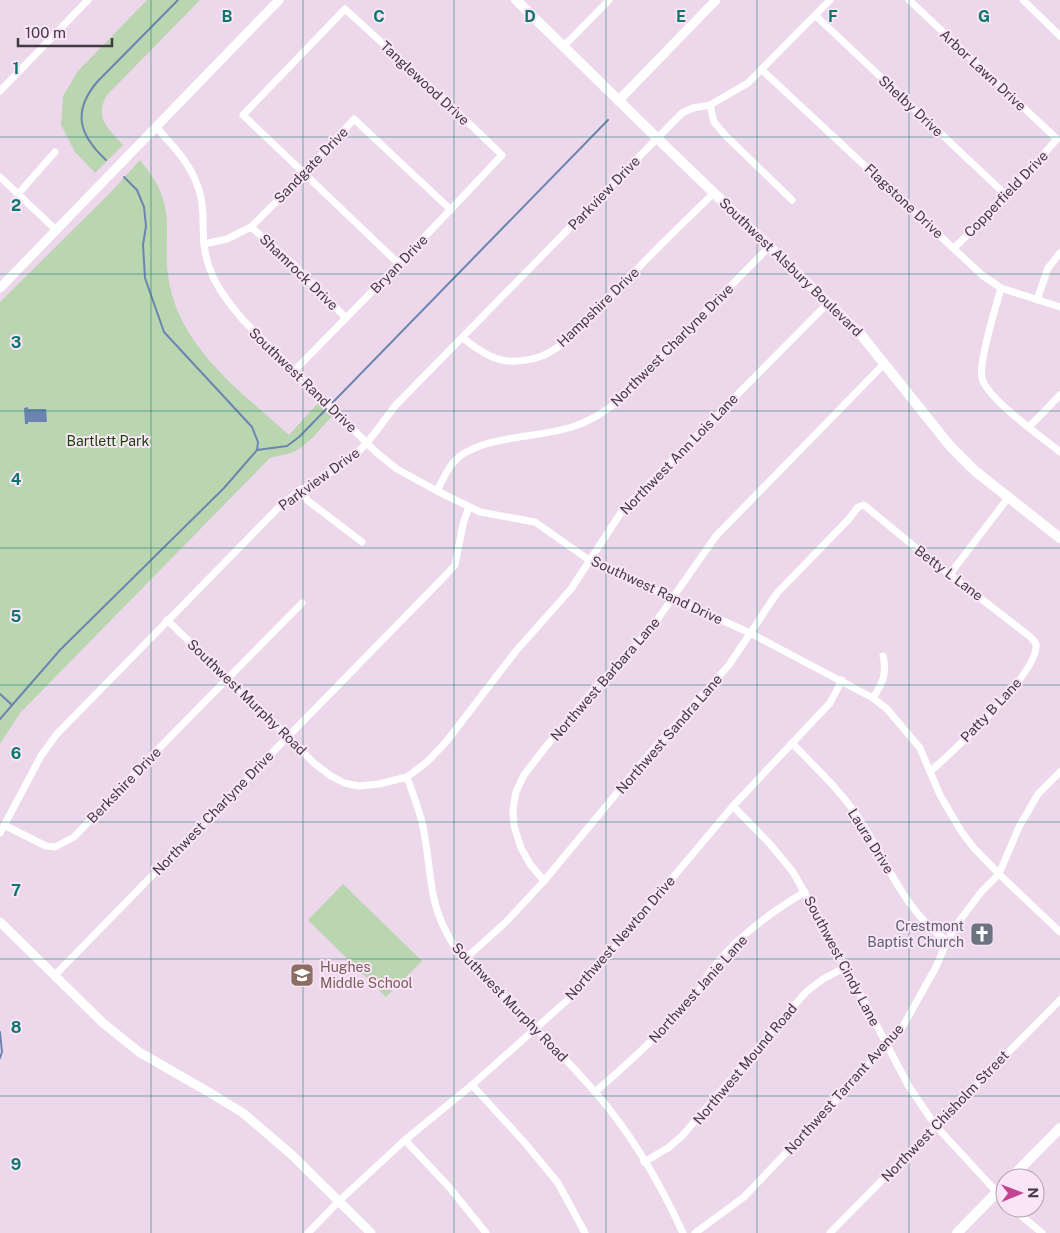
<svg xmlns="http://www.w3.org/2000/svg" width="1060" height="1233" font-family="'Public Sans',sans-serif">
  <style>
    .green { fill: #b9d6b1 }
    .water { fill: #6c85b0 }
    .lines { fill: none; stroke-linecap: round; stroke-linejoin: round }
    .stream { stroke: #6c85b0; stroke-width: 2 }
    .minor { stroke: #fff; stroke-width: 7 }
    .tertiary { stroke: #fff; stroke-width: 9 }
    .secondary { stroke: #fff; stroke-width: 10 }
    .grid { fill: none; stroke: #0f766e; stroke-width: 1; stroke-opacity: 0.55 }
    .labels { text-anchor: middle; stroke-width: 4; stroke-linejoin: round; paint-order: stroke }
    .street-label { font-size: 14px; fill: #423a41; stroke: #fae5f8 }
    .park-label { font-size: 14px; fill: #174407; stroke: #fae5f8 }
    .worship-label { font-size: 14px; fill: #5b616d; stroke: #fae5f8; text-anchor: end }
    .education-label { font-size: 14px; fill: #785e54; stroke: #fae5f8; text-anchor: start }
    .grid-label { font-size: 16px; text-anchor: middle; font-weight: bold; fill: #0f766e; stroke: #fae5f8; stroke-width: 4; stroke-linejoin: round; paint-order: stroke }
  </style>
  <rect width="100%" height="100%" fill="#edd8eb"/>
  <g class="green">
    <path d="M147,0H200L107,95C94,118 108,128 123,145L95,173L75,152L61,125L63,96L78,71Z"/>
    <path d="M140,160C149,172 159,184 163,199C171,223 164,250 168,275C177,346 240,391 289,435L319,402L333,415C321,428 309,444 294,452C289,454 277,456 270,458L20,713L0,744V302L111,192Z"/>
    <polygon points="343,884 422,961 386,997 308,920"/>
  </g>
  <polygon class="water" points="28,407 28,409 46,409 47,422 28,422 28,424 25,424 24,408"/>
  <g class="lines">
    <g class="stream">
      <path d="M106,160C79,135 72,112 97,82L178,0"/>
      <polyline points="257,450 287,446 299,437 608,120"/>
      <polyline points="0,694 12,705"/>
      <polyline points="0,719 60,650 224,488 257,450 258,442 252,427 164,332 145,278 143,245 146,226 144,207 137,190 124,177"/>
      <polyline points="0,1032 2,1052 0,1058"/>
    </g>
    <g class="minor">
      <polyline points="909,0 1057,139 1007,196 954,248"/>
      <polyline points="1023,0 1060,36"/>
      <polyline points="816,16 1007,196"/>
      <polyline points="564,46 609,0"/>
      <polyline points="762,70 982,275 1001,288 1060,307"/>
      <polyline points="0,91 88,0"/>
      <polyline points="710,105 714,122 725,135 792,200"/>
      <path d="M156,127C174,147 191,164 199,190C205,207 202,226 204,244C207,275 224,298 244,321L377,453L397,469L437,491L480,512L535,522L589,560L750,633L873,698L887,709L920,748L940,795L961,831L973,847L999,874L1060,932"/>
      <polyline points="0,177 56,230"/>
      <polyline points="18,194 55,152"/>
      <polyline points="251,227 293,264 346,318"/>
      <polyline points="204,244 227,239 251,227 305,173 354,119 451,210"/>
      <path d="M1001,288C996,306 978,364 982,378C987,399 1042,437 1060,452"/>
      <polyline points="1037,300 1048,268 1060,253"/>
      <path d="M463,338C489,359 506,367 539,357C559,350 573,334 587,320C605,302 623,284 641,265C664,241 689,217 714,193"/>
      <path d="M294,371C364,300 434,228 502,155L450,105L345,9L243,115L399,264"/>
      <polyline points="1029,427 1060,395"/>
      <polyline points="301,489 307,500 362,542"/>
      <path d="M437,491C443,479 449,465 460,456C490,435 538,438 572,427C589,422 602,413 616,403L770,246"/>
      <polyline points="950,574 1008,498"/>
      <polyline points="167,620 264,713 315,764 331,776 344,783 359,786 379,784 407,777 427,762 446,742 516,651 571,589 622,511 829,302"/>
      <path d="M873,698C883,683 887,673 883,656"/>
      <path d="M792,743C815,767 842,792 860,820C887,862 905,912 947,941"/>
      <path d="M407,777C413,795 421,813 424,832C432,876 428,904 453,944C500,993 550,1040 595,1092C631,1133 660,1183 683,1233"/>
      <polyline points="733,806 769,843 793,872 846,967 908,1085 935,1125 1005,1201"/>
      <polyline points="4,825 46,846 55,847 74,837 170,737 302,603"/>
      <path d="M0,833L41,756L56,735L275,511C297,489 326,478 350,459C368,445 381,424 395,406L682,113L693,108L710,105L748,83L830,0"/>
      <polyline points="544,881 530,864 521,848 514,826 513,809 516,792 524,775 544,749 596,687 650,630 716,536 884,364"/>
      <path d="M466,958L508,920L544,881L650,753L729,665L777,593L848,520L858,507L864,505L927,557L1028,635C1032,639 1037,642 1036,647C1035,676 953,751 930,772"/>
      <polyline points="55,975 443,578 455,565 463,524 469,507"/>
      <polyline points="472,1085 525,1143 558,1183 585,1233"/>
      <path d="M595,1092C631,1061 666,1029 697,993C702,987 705,979 709,973C734,939 769,913 805,892"/>
      <polyline points="405,1140 449,1187 486,1233"/>
      <polyline points="644,1162 668,1148 682,1136 806,992 823,979 846,967"/>
      <polyline points="1012,1208 1042,1233"/>
      <polyline points="308,1233 339,1201 405,1140 472,1085 572,996 596,969 733,806 830,703 842,680"/>
      <polyline points="695,1233 744,1197 843,1093 903,1026 936,967 947,941 960,920 982,891 999,874 1019,827 1038,794 1060,772"/>
      <polyline points="830,1233 1060,1000"/>
    </g>
    <g class="tertiary">
      <polyline points="618,101 716,0"/>
      <polyline points="0,288 279,0"/>
      <polyline points="0,922 103,1023 139,1052 212,1094 243,1113 292,1155 371,1233"/>
    </g>
    <g class="secondary">
      <polyline points="516,0 657,138 862,336 950,446 975,471 1060,538"/>
      <polyline points="1011,1178 1060,1128"/>
      <polyline points="957,1233 1005,1184"/>
    </g>
  </g>
  <path class="grid" d="M151,0V1233M303,0V1233M454,0V1233M606,0V1233M757,0V1233M909,0V1233M0,137H1060M0,274H1060M0,411H1060M0,548H1060M0,685H1060M0,822H1060M0,959H1060M0,1096H1060"/>
  <defs>
    <g id="church-square" transform="scale(1.25)"><rect x="-9" y="-9" width="18" height="18" rx="4" fill="#6b7280" stroke="#fae5f8"/><path d="M-1.2-6h2.4v3.5h3.3v2.4h-3.3V6h-2.4V-.1h-3.3v-2.4h3.3Z" fill="#fff"/></g>
    <g id="school-square" transform="scale(1.25)"><rect x="-9" y="-9" width="18" height="18" rx="4" fill="#8d6e63" stroke="#fae5f8"/><path d="M0-5L7-2L0 1L-7-2ZM-4 1L0 2.5L4 1V4Q0 6-4 4Z" fill="#fff"/></g>
  </defs>
  <g fill-rule="evenodd">
    <use href="#church-square" x="982" y="934"/>
    <use href="#school-square" x="302" y="975"/>
  </g>
  <g class="labels">
    <g class="street-label">
      <text transform="translate(983 70) rotate(43)" y="5">Arbor Lawn Drive</text>
      <text transform="translate(425 83) rotate(43)" y="5">Tanglewood Drive</text>
      <text transform="translate(911 106) rotate(43)" y="5">Shelby Drive</text>
      <text transform="translate(311 165) rotate(-46)" y="5">Sandgate Drive</text>
      <text transform="translate(604 193) rotate(-46)" y="5">Parkview Drive</text>
      <text transform="translate(1006 194) rotate(-46)" y="5">Copperfield Drive</text>
      <text transform="translate(904 201) rotate(43)" y="5">Flagstone Drive</text>
      <text transform="translate(399 264) rotate(-46)" y="5">Bryan Drive</text>
      <text transform="translate(791 267) rotate(44)" y="5">Southwest Alsbury Boulevard</text>
      <text transform="translate(299 272) rotate(44)" y="5">Shamrock Drive</text>
      <text transform="translate(598 307) rotate(-44)" y="5">Hampshire Drive</text>
      <text transform="translate(672 345) rotate(-45)" y="5">Northwest Charlyne Drive</text>
      <text transform="translate(303 380) rotate(44)" y="5">Southwest Rand Drive</text>
      <text transform="translate(679 454) rotate(-46)" y="5">Northwest Ann Lois Lane</text>
      <text transform="translate(319 479) rotate(-36)" y="5">Parkview Drive</text>
      <text transform="translate(949 573) rotate(37)" y="5">Betty L Lane</text>
      <text transform="translate(657 590) rotate(25)" y="5">Southwest Rand Drive</text>
      <text transform="translate(605 679) rotate(-49)" y="5">Northwest Barbara Lane</text>
      <text transform="translate(247 697) rotate(44)" y="5">Southwest Murphy Road</text>
      <text transform="translate(991 710) rotate(-47)" y="5">Patty B Lane</text>
      <text transform="translate(669 734) rotate(-49)" y="5">Northwest Sandra Lane</text>
      <text transform="translate(124 785) rotate(-46)" y="5">Berkshire Drive</text>
      <text transform="translate(213 813) rotate(-46)" y="5">Northwest Charlyne Drive</text>
      <text transform="translate(871 841) rotate(58)" y="5">Laura Drive</text>
      <text transform="translate(620 938) rotate(-49)" y="5">Northwest Newton Drive</text>
      <text transform="translate(842 961) rotate(62)" y="5">Southwest Cindy Lane</text>
      <text transform="translate(698 989) rotate(-48)" y="5">Northwest Janie Lane</text>
      <text transform="translate(510 1002) rotate(46)" y="5">Southwest Murphy Road</text>
      <text transform="translate(745 1064) rotate(-50)" y="5">Northwest Mound Road</text>
      <text transform="translate(844 1089) rotate(-48)" y="5">Northwest Tarrant Avenue</text>
      <text transform="translate(945 1116) rotate(-46)" y="5">Northwest Chisholm Street</text>
    </g>
    <g class="park-label">
      <text x="108" y="446">Bartlett Park</text>
    </g>
    <g class="worship-label">
      <text x="964" y="931">Crestmont<tspan x="964" dy="16">Baptist Church</tspan></text>
    </g>
    <g class="education-label">
      <text x="320" y="972">Hughes<tspan x="320" dy="16">Middle School</tspan></text>
    </g>
  </g>
  <g class="grid-label">
    <text x="227" y="22">B</text>
    <text x="379" y="22">C</text>
    <text x="530" y="22">D</text>
    <text x="681" y="22">E</text>
    <text x="833" y="22">F</text>
    <text x="984" y="22">G</text>
    <text x="16" y="74">1</text>
    <text x="16" y="211">2</text>
    <text x="16" y="348">3</text>
    <text x="16" y="485">4</text>
    <text x="16" y="622">5</text>
    <text x="16" y="759">6</text>
    <text x="16" y="896">7</text>
    <text x="16" y="1033">8</text>
    <text x="16" y="1170">9</text>
  </g>
  <g transform="translate(1020 1193) rotate(89)"><circle r="24" fill="#fae5f8" stroke="#b0a1af"/>
  <path d="M0-4L9 19L0 12L-9 19Z" fill="#c44693"/>
  <text y="-8" font-size="14" font-weight="bold" text-anchor="middle" fill="#423a41">N</text>
  </g>
  <path d="M18 38v8h94v-8" fill="none" stroke="#423a41" stroke-width="2.5"/>
  <text x="25" y="38" font-size="15" fill="#423a41" stroke="#fae5f8" stroke-width="4" paint-order="stroke">100 m</text>
</svg>
